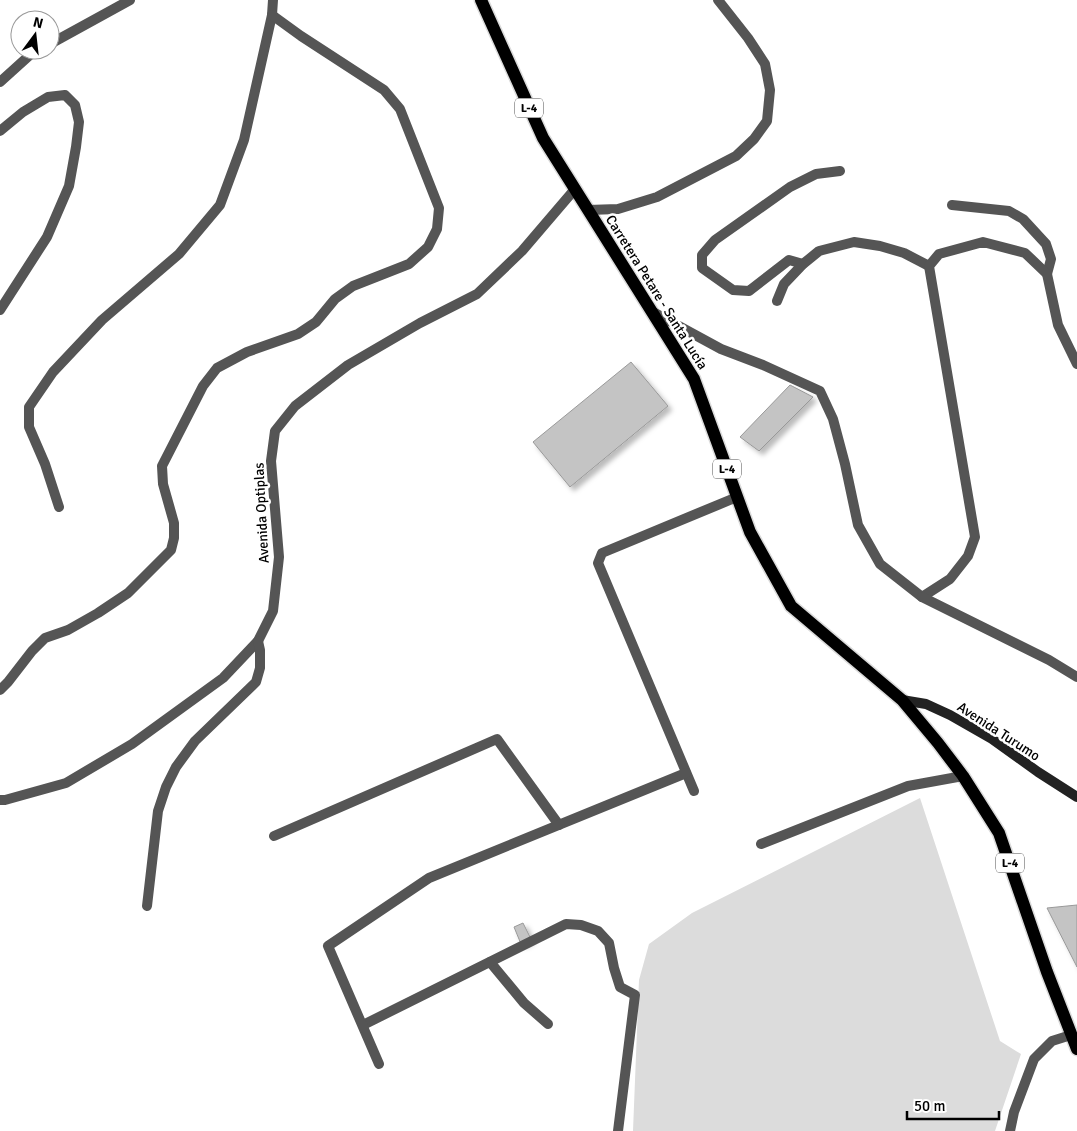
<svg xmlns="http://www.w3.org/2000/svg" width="1077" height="1131" font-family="Signika,sans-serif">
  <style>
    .green { fill: #dcdcdc }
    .building { fill: #c4c4c4; stroke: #999; filter: url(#shadow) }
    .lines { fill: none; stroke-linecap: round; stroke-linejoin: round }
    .primary-casing { stroke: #dbdbdb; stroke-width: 15 }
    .street { stroke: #555; stroke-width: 10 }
    .secondary { stroke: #222; stroke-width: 10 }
    .primary { stroke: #000; stroke-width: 12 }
    .labels { text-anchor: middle; stroke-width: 5; stroke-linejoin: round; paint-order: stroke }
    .shield { fill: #fff; stroke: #4c4c4c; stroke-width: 1 }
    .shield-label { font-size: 12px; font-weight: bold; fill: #000 }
    .street-label { font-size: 14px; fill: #000; stroke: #fff }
  </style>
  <defs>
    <filter id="shadow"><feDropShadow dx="4" dy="4" stdDeviation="2.5" flood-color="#0004"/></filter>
  </defs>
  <rect width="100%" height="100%" fill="#fff"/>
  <polygon class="green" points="920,798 1000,1041 1021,1054 995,1131 633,1131 639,980 649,944 692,913"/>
  <g class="building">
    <polygon points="631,362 668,406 570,487 533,442"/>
    <polygon points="790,385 813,397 759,451 740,437"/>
    <polygon points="1077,905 1077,967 1047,908"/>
    <polygon points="523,923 531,939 521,944 514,927"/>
  </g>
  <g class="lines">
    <g class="primary-casing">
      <polyline id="primary" points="481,0 543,138 694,379 750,532 791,606 902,700 938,743 963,776 999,833 1047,972 1077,1049"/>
    </g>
    <g class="street">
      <polyline points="50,44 130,0"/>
      <polyline points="0,82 31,54 39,50"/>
      <polyline points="0,131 23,112 48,97 65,95 75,105 79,122 76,147 69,186 47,237 0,310"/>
      <polyline points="952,205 1009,211 1023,219 1046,244 1051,259 1047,274"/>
      <polyline points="588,210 618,209 657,197 736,156 754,139 767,121 770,90 765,64 748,38 718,0"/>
      <polyline points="803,264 789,260 749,291 733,290 702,268 702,255 715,240 790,187 816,174 840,171"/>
      <polyline points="777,301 784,284 803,264 819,251 854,242 880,246 904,253 929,266"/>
      <polyline points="651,311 721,349 763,365 820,391 833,419 845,464 858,525 880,564 922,597 950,579 968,556 975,537 929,266 939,254 983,242 1025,253 1047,274 1058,325 1077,364"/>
      <polyline points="59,507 45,464 29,427 29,407 53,372 102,320 179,254 220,205 244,140 272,15 273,0"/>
      <polyline points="922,597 1049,660 1077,677"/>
      <polyline points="0,690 8,682 32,651 45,638 68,630 98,613 128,593 171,550 174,538 174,523 163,484 162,466 203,386 217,368 247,352 298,334 316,322 335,299 353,286 409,264 428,247 437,229 439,208 400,109 384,90 301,36 272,15"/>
      <polyline points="694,791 598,563 602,553 737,497"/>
      <polyline points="0,800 5,800 66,783 132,744 223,678 258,641 273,611 279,557 271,461 275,431 295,406 348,365 420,323 477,294 522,251 575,189"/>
      <polyline points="274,836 497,739 559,825"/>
      <polyline points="761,844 908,786 963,776"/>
      <polyline points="147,906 158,811 166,787 176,767 195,741 256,682 260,668 260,650 258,641"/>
      <polyline points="490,962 524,1003 548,1024"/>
      <polyline points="363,1025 566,924 581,925 598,931 609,943 614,968 620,987 635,995 618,1131"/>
      <polyline points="379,1064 328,946 429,878 686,773"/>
      <polyline points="1010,1131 1014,1112 1034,1059 1052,1041 1071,1035"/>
    </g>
    <polyline class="secondary" points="902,700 926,704 950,715 992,739 1038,772 1077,797"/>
    <use href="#primary" class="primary"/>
  </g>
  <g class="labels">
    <g class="shield">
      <rect x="515" y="98.5" width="28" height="19" rx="4"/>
      <rect x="713" y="459.5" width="28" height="19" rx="4"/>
      <rect x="996" y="853.5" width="28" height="19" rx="4"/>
    </g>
    <g class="shield-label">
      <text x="529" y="112">L-4</text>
      <text x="727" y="473">L-4</text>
      <text x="1010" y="867">L-4</text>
    </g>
    <g class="street-label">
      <text transform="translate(657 292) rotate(58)" y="5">Carretera Petare - Santa Lucía</text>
      <text transform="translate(261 513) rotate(-93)" y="5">Avenida Optiplas</text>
      <text transform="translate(999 731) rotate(33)" y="5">Avenida Turumo</text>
    </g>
  </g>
  <g transform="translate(35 35) rotate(15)"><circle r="24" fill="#ffffff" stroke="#999999"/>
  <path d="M0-4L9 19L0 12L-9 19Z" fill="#000000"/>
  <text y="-8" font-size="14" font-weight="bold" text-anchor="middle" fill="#000000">N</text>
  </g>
  <path d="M907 1111v8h92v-8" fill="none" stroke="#000000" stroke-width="2.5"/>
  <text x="914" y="1111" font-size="15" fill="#000000" stroke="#ffffff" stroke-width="4" paint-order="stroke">50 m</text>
</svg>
